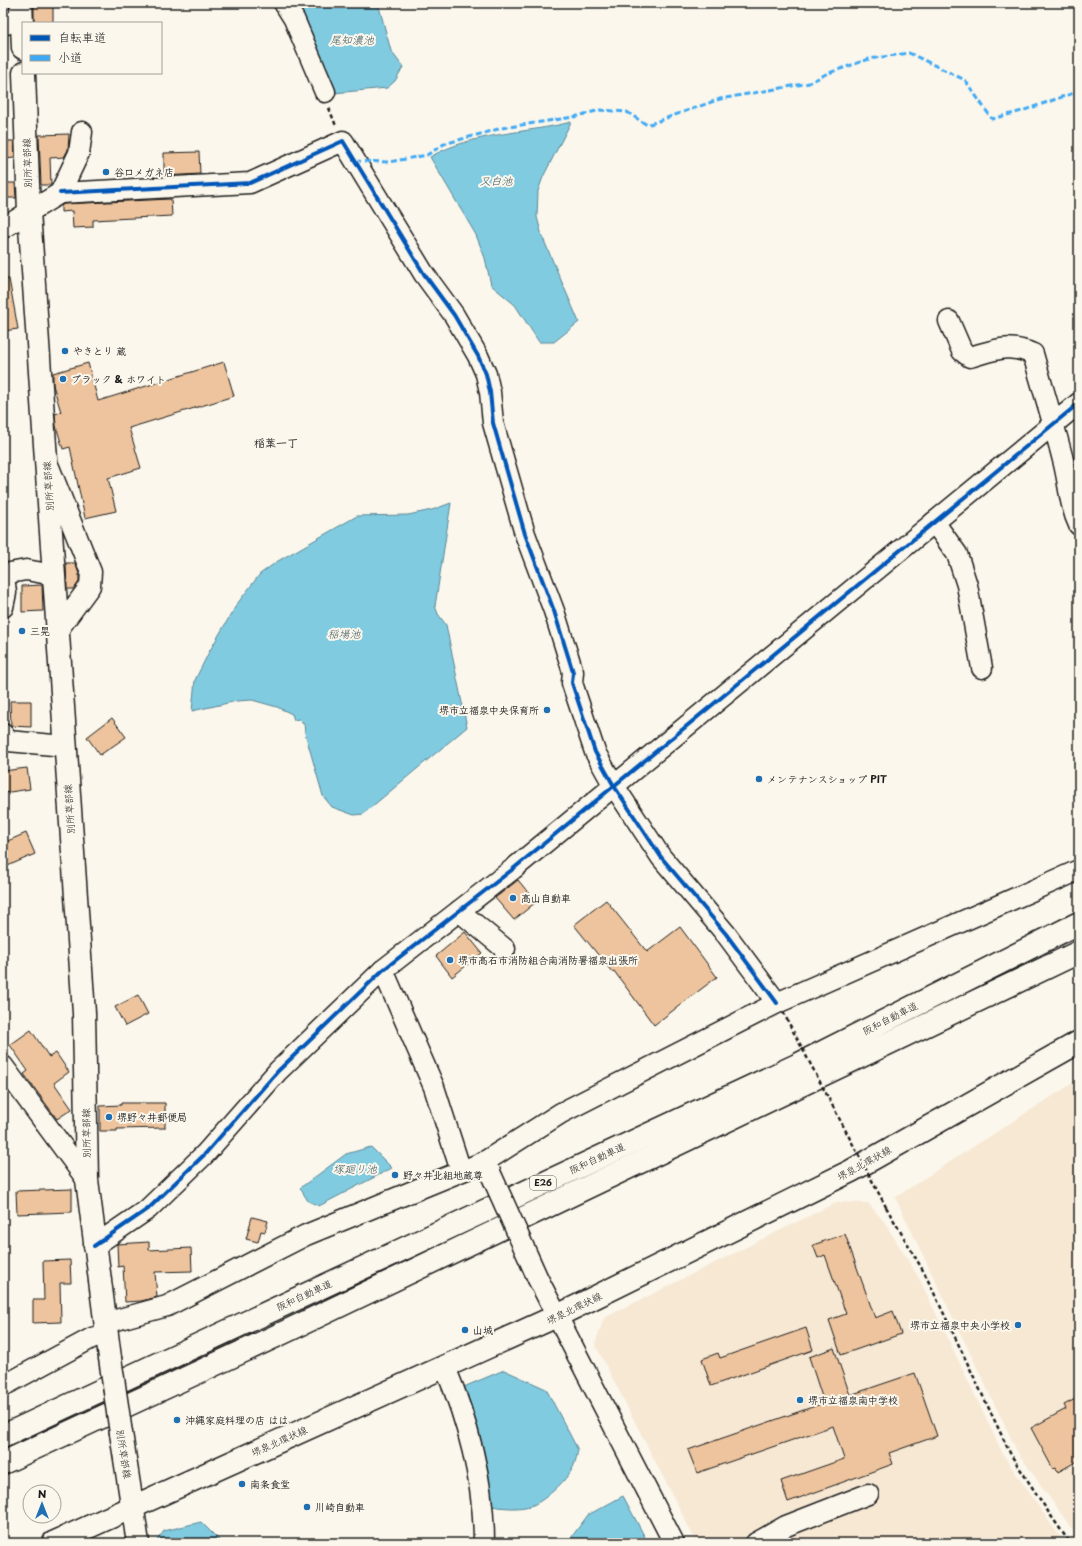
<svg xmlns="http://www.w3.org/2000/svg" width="1082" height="1546" font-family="'Playpen Sans','Klee One',sans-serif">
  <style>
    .built { fill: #f7e8d4 }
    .water { fill: #81cbe1; stroke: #598592 }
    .building { fill: #edc49d; stroke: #1c1c1c }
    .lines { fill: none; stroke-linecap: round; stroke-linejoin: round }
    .minor-casing { stroke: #1c1c1c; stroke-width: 23 }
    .major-casing { stroke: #1c1c1c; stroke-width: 25 }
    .highway-casing { stroke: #1c1c1c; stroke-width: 25 }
    .path { stroke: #1c1c1c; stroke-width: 2.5; stroke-dasharray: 4 3; stroke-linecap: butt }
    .minor { stroke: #fbf7ec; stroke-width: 20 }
    .major { stroke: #fbf7ec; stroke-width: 22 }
    .highway { stroke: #fbf7ec; stroke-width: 22 }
    .minor-bridge-casing { stroke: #1c1c1c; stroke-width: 23; stroke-linecap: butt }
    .major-bridge-casing { stroke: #1c1c1c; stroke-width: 25; stroke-linecap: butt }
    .path-bridge { stroke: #1c1c1c; stroke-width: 2.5; stroke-dasharray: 4 3; stroke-linecap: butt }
    .minor-bridge { stroke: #fbf7ec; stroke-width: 20 }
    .major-bridge { stroke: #fbf7ec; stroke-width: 22 }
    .quiet { stroke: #3fa9f5; stroke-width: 3; stroke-dasharray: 6 3; stroke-linecap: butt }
    .cycleway-casing { stroke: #fbf7ec; stroke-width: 6 }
    .cycleway { stroke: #0057b8; stroke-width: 4 }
    .poi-dot { fill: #1f6fb2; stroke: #fbf7ec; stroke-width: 1.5 }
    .labels { text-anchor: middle; stroke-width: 4; stroke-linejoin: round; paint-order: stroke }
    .shield { fill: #fbf7ec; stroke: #5f5e5a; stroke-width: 1 }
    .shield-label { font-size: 9px; font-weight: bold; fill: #1c1c1c }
    .street-label { font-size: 10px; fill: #1c1c1c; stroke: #fbf7ec }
    .poi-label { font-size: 10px; font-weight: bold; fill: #1c1c1c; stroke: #fbf7ec; text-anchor: start }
    .water-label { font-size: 11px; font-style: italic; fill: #3f5961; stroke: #fbf7ec }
    .neighbourhood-label { font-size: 11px; font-weight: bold; fill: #1c1c1c; stroke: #fbf7ec }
  </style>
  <rect width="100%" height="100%" fill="#fbf7ec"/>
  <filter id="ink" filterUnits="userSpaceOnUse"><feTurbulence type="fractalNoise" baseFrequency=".025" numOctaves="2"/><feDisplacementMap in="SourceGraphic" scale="8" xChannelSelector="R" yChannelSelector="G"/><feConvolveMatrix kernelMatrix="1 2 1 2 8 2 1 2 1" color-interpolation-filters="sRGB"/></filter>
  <g filter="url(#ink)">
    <g class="built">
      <polygon points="1079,1072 1079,1539 1018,1453 895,1197 1076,1081"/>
      <polygon points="837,1202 868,1203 885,1223 919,1278 1004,1456 1064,1543 697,1543 595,1344 604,1318"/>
    </g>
    <g class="water">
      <polygon points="297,3 378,3 391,51 403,67 395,81 387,88 334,93 322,58"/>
      <path d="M571,122L543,177L538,191L537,217L542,236L579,322L554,342H539L515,305L491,285L485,258L476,235L430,157C473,132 525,134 571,122Z"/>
      <polygon points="451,503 435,606 438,614 446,625 467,727 363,814 354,815 332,807 323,796 305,733 304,724 299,719 294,720 292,714 277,707 252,700 237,701 192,711 195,680 209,652 237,604 260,574 278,561 357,516 408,515 432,510"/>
      <polygon points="371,1147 392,1168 319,1206 308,1201 300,1188 346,1154"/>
      <path d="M504,1370L546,1389L578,1450C577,1455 576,1460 574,1465C570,1477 546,1500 533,1505C519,1510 501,1508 487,1505L459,1389Z"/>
      <polygon points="623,1496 648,1543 567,1543 588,1515"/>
      <polygon points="201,1522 222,1543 155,1543 164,1531"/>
    </g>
    <g class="building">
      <rect x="34" y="3" width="19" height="20"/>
      <polygon points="69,134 68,150 64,157 50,158 51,185 41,185 39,135"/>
      <polygon points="3,141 14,141 15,158 3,159"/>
      <polygon points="199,152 200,174 164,176 164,153"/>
      <polygon points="3,183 15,183 16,198 3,198"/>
      <polygon points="171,199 172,216 93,220 93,227 73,228 72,211 61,212 61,206 64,204"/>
      <polygon points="3,279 9,279 18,329 3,331"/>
      <polygon points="224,362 234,396 129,428 141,468 108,478 116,511 85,518 70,447 63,449 56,426 55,414 61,412 53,385 53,373 88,363 98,401"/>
      <polygon points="66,563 75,563 79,574 79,582 74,589 67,589"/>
      <polygon points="42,585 43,611 22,612 22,586"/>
      <polygon points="10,701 31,701 31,727 11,726"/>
      <polygon points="112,718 126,737 100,755 87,737"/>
      <polygon points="27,768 30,789 3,793 3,771"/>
      <polygon points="26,833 35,854 3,868 3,843"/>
      <polygon points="518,880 536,902 514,920 495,898"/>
      <polygon points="606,900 647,952 680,927 717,977 654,1025 614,971 612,972 574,925"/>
      <polygon points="465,932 482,953 452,977 436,956"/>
      <polygon points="138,995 148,1014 125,1026 115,1007"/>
      <polygon points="31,1030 49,1057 56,1053 69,1072 54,1083 72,1109 57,1119 24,1074 28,1071 10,1045"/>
      <polygon points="121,1103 165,1103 165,1128 117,1129 117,1131 100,1131 100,1106 121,1105"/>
      <polygon points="72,1189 72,1212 17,1214 16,1191"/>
      <polygon points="252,1217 268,1221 265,1232 261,1231 258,1242 246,1239"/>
      <polygon points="845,1234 875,1318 893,1311 901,1334 841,1355 829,1320 846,1314 825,1255 818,1258 813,1245"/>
      <polygon points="149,1242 149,1250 191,1248 192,1271 155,1272 157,1297 141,1301 125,1302 123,1266 118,1267 117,1244"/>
      <polygon points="70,1260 71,1283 60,1283 61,1322 33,1323 33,1300 44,1300 43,1261"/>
      <polygon points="806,1328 813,1350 711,1386 702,1359 718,1353 720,1358"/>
      <polygon points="834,1348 850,1395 915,1373 937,1436 889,1453 893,1464 788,1502 781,1481 844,1459 833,1426 697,1473 688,1450 824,1403 809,1357"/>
      <polygon points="1079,1397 1079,1460 1058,1472 1056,1468 1053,1469 1031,1428 1066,1409 1064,1405"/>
    </g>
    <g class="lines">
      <g class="minor-casing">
        <g id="minor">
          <polyline points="284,3 294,19 325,92"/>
          <polyline points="3,25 22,18"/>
          <polyline points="60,193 250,183 343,141 424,274 454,315 478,356 486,374 490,392 493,423 525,534 554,611 573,672 572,683 595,752 614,786 661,857 726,934 777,1003"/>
          <polyline points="3,228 60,193 79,153 82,132"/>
          <path d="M949,321L962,351L970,357C995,350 1008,343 1033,354C1043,389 1054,424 1063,460C1069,482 1069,504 1079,525"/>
          <polyline points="49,467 91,572 90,586 57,631"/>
          <polyline points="934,522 957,554 967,585 982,668"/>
          <polyline points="3,607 6,593 4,574 26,570 54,575"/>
          <polyline points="3,734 8,741 65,746"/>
          <polyline points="459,911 505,949"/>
          <polyline points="383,970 434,1087 461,1171"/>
          <polyline points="3,1066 87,1180"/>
          <polyline points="94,1246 148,1209 205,1154 278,1071 383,970 513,869 1079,403"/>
          <polyline points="538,1279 674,1543"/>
          <polyline points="105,1323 167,1306 306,1235 484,1162 561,1113 777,1003 1079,870"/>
          <path d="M445,1367C468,1422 484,1483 484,1543"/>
          <polyline points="3,1386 92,1338 106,1334"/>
          <polyline points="756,1543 786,1526 868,1494"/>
        </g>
      </g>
      <g class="major-casing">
        <g id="major">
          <polyline points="21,3 23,48"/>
          <polyline points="24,73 29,212 84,1013 87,1180 110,1358"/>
          <polyline points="121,1433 138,1543"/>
          <polyline points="53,1543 559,1315 851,1171 1079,1042"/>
        </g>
      </g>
      <g class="highway-casing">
        <g id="highway">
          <polyline points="3,1436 797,1065 1079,923"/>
          <polyline points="3,1463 287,1331 1079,952"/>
        </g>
      </g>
      <g class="path">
        <polyline points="329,108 336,126"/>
        <polyline points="886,1207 925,1274 1011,1455 1049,1513 1070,1543"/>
      </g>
      <use href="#minor" class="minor"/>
      <use href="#major" class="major"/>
      <use href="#highway" class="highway"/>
      <g class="minor-bridge-casing">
        <polyline id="minor-bridge" points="490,1172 538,1279"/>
      </g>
      <g class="major-bridge-casing">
        <polyline id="major-bridge" points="110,1358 121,1433"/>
      </g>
      <polyline class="path-bridge" points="783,1012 886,1207"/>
      <use href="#minor-bridge" class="minor-bridge"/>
      <use href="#major-bridge" class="major-bridge"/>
      <polyline class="quiet" points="355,161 389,162 427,155 444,144 502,128 574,117 600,110 627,112 647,125 720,99 809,83 826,74 869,59 909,53 965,80 992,119 1022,111 1079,91"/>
      <g class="cycleway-casing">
        <g id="cycleway">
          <polyline points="60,193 250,183 343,141 424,274 454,315 478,356 486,374 490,392 493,423 525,534 554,611 573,672 572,683 595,752 614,786 661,857 726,934 777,1003"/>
          <polyline points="94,1246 148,1209 205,1154 278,1071 383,970 513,869 1079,403"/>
        </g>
      </g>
      <use href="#cycleway" class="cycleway"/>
    </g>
  </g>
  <g class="poi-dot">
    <circle cx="106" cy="172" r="4"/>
    <circle cx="65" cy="351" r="4"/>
    <circle cx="63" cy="379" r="4"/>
    <circle cx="22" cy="631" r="4"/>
    <circle cx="547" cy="710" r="4"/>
    <circle cx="759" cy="779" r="4"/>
    <circle cx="513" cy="898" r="4"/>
    <circle cx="450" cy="960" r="4"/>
    <circle cx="109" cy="1117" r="4"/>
    <circle cx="395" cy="1175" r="4"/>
    <circle cx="1018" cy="1325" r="4"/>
    <circle cx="465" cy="1330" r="4"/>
    <circle cx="800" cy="1400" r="4"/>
    <circle cx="177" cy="1420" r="4"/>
    <circle cx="242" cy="1484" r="4"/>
    <circle cx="307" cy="1507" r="4"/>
  </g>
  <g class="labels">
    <rect class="shield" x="530" y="1176" width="26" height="14" rx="3"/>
    <g class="shield-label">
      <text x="543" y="1186">E26</text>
    </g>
    <g class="street-label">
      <text transform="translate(27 163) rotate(-92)" y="4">別所草部線</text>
      <text transform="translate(48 486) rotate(-94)" y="4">別所草部線</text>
      <text transform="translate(69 809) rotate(-94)" y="4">別所草部線</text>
      <text transform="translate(890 1018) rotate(-27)" y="4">阪和自動車道</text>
      <text transform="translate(86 1133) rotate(-91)" y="4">別所草部線</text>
      <text transform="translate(597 1158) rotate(-25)" y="4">阪和自動車道</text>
      <text transform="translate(864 1163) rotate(-29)" y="4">堺泉北環状線</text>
      <text transform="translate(304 1295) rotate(-25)" y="4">阪和自動車道</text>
      <text transform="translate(574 1308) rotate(-26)" y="4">堺泉北環状線</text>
      <text transform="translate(279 1441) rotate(-24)" y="4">堺泉北環状線</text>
      <text transform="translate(124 1454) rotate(81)" y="4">別所草部線</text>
    </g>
    <g class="poi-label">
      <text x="114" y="176">谷口メガネ店</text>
      <text x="73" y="355">やきとり 蔵</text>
      <text x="71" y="383">ブラック &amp; ホワイト</text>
      <text x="30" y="635">三晃</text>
      <text x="539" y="714" text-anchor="end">堺市立福泉中央保育所</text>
      <text x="767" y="783">メンテナンスショップ PIT</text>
      <text x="521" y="902">高山自動車</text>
      <text x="458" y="964">堺市高石市消防組合南消防署福泉出張所</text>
      <text x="117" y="1121">堺野々井郵便局</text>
      <text x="403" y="1179">野々井北組地蔵尊</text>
      <text x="1010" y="1329" text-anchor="end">堺市立福泉中央小学校</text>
      <text x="473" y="1334">山城</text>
      <text x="808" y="1404">堺市立福泉南中学校</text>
      <text x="185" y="1424">沖縄家庭料理の店 はは</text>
      <text x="250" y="1488">南条食堂</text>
      <text x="315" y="1511">川崎自動車</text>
    </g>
    <g class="water-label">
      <text x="352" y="44">尾知濃池</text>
      <text x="496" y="185">又白池</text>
      <text x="344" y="638">稲場池</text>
      <text x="355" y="1173">塚廻り池</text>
    </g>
    <g class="neighbourhood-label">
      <text x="276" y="447">稲葉一丁</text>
    </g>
  </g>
  <rect width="1082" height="1546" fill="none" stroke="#fbf7ec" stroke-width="16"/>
  <rect x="8" y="8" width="1066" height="1530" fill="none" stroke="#1c1c1c" stroke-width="1.5" filter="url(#ink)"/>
  <rect x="22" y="22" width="140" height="52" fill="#fbf7ec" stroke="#a29f99"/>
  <rect x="30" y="35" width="20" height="6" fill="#0057b8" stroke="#a29f99"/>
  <text x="58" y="42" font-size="12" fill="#1c1c1c">自転車道</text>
  <rect x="30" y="55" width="20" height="6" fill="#3fa9f5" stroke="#a29f99"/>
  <text x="58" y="62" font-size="12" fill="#1c1c1c">小道</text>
  <g transform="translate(42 1504)"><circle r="19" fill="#fbf7ec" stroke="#a29f99"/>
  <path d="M0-3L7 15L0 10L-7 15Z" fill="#1f6fb2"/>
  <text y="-6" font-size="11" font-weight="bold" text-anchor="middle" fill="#1c1c1c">N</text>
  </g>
</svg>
